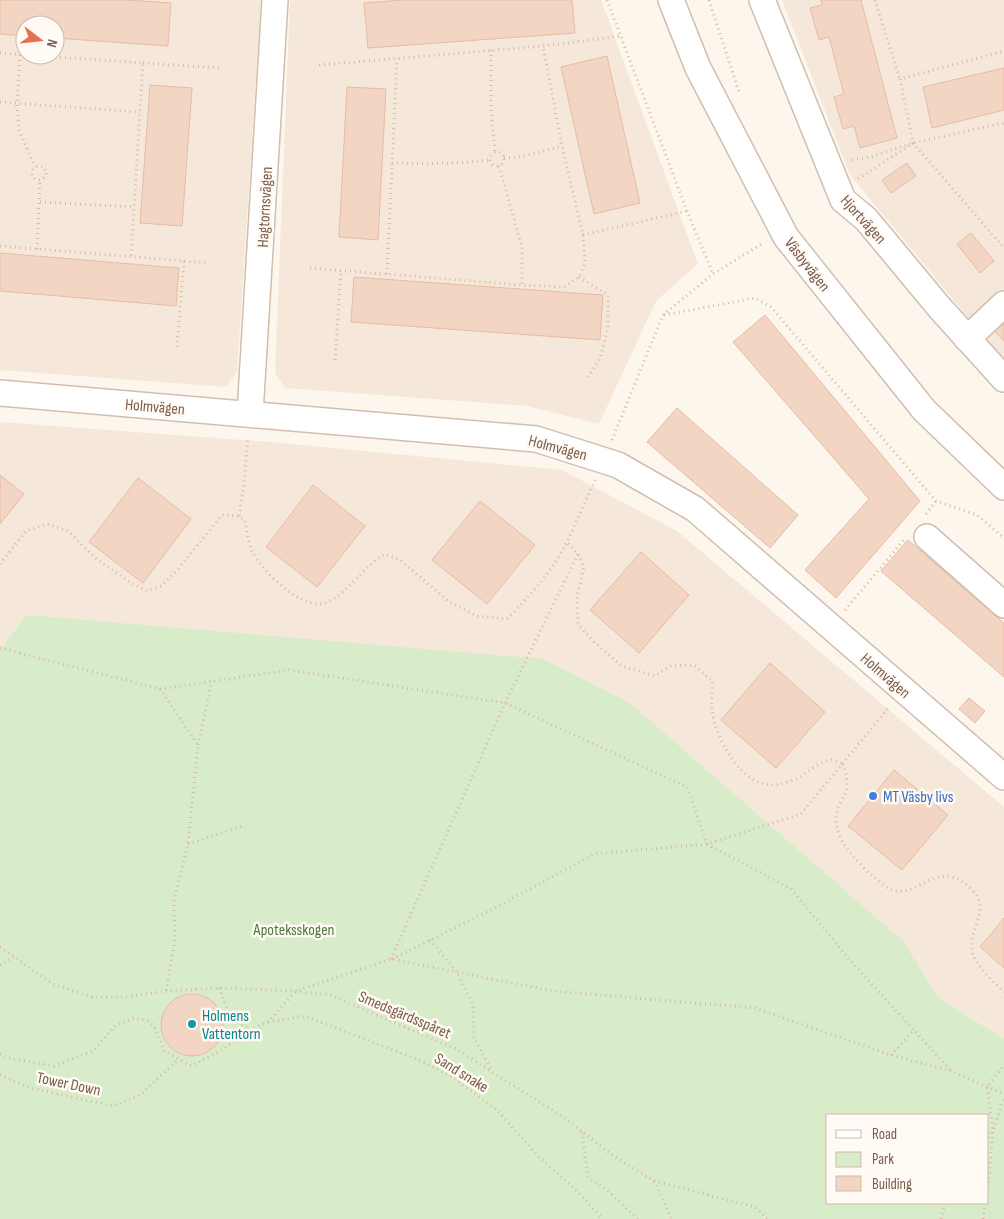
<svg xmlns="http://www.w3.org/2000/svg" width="1004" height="1219" font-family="'Sofia Sans Condensed',sans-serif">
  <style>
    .residential { fill: #f5e8da; fill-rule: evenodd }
    .green { fill: #d8ecc9; fill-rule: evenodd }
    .building { fill: #f3d5c3; stroke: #e6bba3 }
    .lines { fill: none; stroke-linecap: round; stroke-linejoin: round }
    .minor-casing { stroke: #d1beb0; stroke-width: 28 }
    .path { stroke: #d9b8a5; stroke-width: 3; stroke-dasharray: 1 4; stroke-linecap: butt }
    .minor { stroke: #fff; stroke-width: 25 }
    .shop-dot { fill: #3f7fe0; stroke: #fffaf3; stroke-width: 2 }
    .culture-dot { fill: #0f9aa8; stroke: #fffaf3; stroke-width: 2 }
    .labels { text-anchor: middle; stroke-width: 5; stroke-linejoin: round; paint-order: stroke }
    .street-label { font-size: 16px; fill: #7a5c4d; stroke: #fffaf3 }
    .shop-label { font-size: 16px; fill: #366cbe; stroke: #fffaf3; text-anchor: start }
    .park-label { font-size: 16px; fill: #537a41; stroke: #fffaf3 }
    .culture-label { font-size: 16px; fill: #0d838f; stroke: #fffaf3; text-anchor: start }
  </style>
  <rect width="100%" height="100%" fill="#fdf6ec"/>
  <g class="residential">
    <path d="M0,0H261L237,372L226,387L0,370ZM25,25H55V55H25Z"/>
    <polygon points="290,0 601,0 698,264 656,301 599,424 527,406 285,388 275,373"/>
    <polygon points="782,0 1004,0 1004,358 981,333 850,175"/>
    <polygon points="0,422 271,442 562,470 677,531 1004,807 1004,1039 938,997 903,941 630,703 26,615 0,650"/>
  </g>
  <path class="green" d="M26,615L543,659L630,703L903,941L938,997L1004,1039V1219H0V650ZM828,1115H988V1203H828Z"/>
  <g class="building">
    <polygon points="0,0 127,0 171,3 168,46 55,38 55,25 25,25 25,36 0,34"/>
    <polygon points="401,0 572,0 575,33 368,48 364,3"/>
    <polygon points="821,0 861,0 897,138 860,148 854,126 843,129 834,97 844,94 829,37 819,40 810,8 822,5"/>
    <polygon points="607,56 640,203 594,214 561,67"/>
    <polygon points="1004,68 1004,110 932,128 923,87"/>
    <polygon points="150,85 192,88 182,226 140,223"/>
    <polygon points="347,87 386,89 378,240 339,237"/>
    <polygon points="907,163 916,176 891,193 882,180"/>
    <polygon points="971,233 994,261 980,273 957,244"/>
    <polygon points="0,253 179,268 176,306 0,291"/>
    <polygon points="354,277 603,295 600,340 351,322"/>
    <polygon points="1004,313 1004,341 990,326"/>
    <polygon points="765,315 920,501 836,598 805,570 869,499 733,342"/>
    <polygon points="677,408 798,515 770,548 647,442"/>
    <polygon points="0,475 24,494 0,524"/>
    <polygon points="138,478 191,519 143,583 89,542"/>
    <polygon points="313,485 365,526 317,587 266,547"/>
    <polygon points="480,501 535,545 487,604 432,560"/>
    <polygon points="908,540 1004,623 1004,677 881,571"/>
    <polygon points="641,552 689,595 639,653 590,610"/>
    <polygon points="770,663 825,712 776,768 721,720"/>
    <polygon points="969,698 985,711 975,723 959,709"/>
    <polygon points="894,770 948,815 902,870 848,826"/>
    <polygon points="1004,918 1004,968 980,947"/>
    <circle cx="192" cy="1025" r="31"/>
  </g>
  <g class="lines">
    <g class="minor-casing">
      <g id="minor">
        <polyline points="671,0 698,68 786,237 924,410 1004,487"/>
        <polyline points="762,0 843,200 866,219 939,307 1004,379"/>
        <polyline points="967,339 1004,304"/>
        <polyline points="0,393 536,439 618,465 695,509 1004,777"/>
        <polyline points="250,414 275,0"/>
        <polyline points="927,537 1004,605"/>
      </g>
    </g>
    <g class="path">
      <polyline points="607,0 687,211 713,274"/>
      <polyline points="709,0 739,92"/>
      <polyline points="875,0 900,79"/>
      <polyline points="491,50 491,109 495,152"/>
      <polyline points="0,53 143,63 131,257"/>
      <polyline points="20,55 17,104 19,130 35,167"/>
      <polyline points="143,63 219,68"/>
      <polyline points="319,65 543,46 621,36"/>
      <polyline points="0,102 140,112"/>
      <polyline points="913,143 1004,248"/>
      <circle cx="497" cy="159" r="7"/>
      <polyline points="504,158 520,157 562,146"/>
      <polyline points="852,160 870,157 913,143 1004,123"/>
      <path d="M392,163C425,164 457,164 490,160"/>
      <circle cx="39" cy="173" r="7"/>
      <polyline points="499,166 522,247 522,285"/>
      <polyline points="858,179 913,143 900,79 1004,51"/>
      <polyline points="40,202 134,207"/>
      <polyline points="583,235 687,211"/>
      <polyline points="0,246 209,263"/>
      <polyline points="37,249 40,180"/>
      <polyline points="310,268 522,285 564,287 579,277 585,264 583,235 562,146 543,46"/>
      <polyline points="387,274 397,59"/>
      <polyline points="579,277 608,295 608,328 600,359 586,380"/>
      <polyline points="664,315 755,298 771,307 936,501 977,515 1004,538"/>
      <polyline points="177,347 184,261"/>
      <polyline points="335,360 341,270"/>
      <polyline points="612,440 663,315 713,274 763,243"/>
      <path d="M595,480L567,542L578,554L584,567L577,596L578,624L594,642L622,666L655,676L670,666L694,665L713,682C712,691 711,701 712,709C715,739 743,792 780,784C785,783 792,781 798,778C808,773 820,760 832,760C835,760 839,762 842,764"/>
      <polyline points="926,514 936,501"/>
      <polyline points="239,516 244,484 248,437"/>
      <path d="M0,564L26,531L47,524L68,531L94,557L128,581L147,591L161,586L178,569L222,515L239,516L245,521C247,530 248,542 252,551C262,571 306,616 330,601C351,589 364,566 385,554L400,560L448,601L477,616L507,619C530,596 552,571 567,542"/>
      <polyline points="845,610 904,540"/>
      <polyline points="0,648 160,689 289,670 505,703 687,787 707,844 791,889 850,960 951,1071"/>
      <polyline points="160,689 198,745 188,844 174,901 175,940 166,991"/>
      <polyline points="198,745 212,681"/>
      <path d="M843,764C846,773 849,784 845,794C843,798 840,803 838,807C834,818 837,834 844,844C853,858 875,881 890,889C916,903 938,852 974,892C992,913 963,935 974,957C979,968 995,984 1004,992"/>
      <polyline points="188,844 243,826"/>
      <polyline points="430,940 457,972 473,1005 474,1038 492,1071"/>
      <polyline points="0,947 53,984 92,997 126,997 166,991 219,988 296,991 330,995 456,1049 563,1117 615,1157 654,1181 755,1207 768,1219"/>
      <polyline points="391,959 505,703 578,554"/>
      <polyline points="392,959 495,908 594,854 707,844 801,814 889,707"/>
      <polyline points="0,965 14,957"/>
      <polyline points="219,988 231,1018 249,1030"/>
      <polyline points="268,1022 305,1016 419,1060 449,1075 497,1110 539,1157 575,1189 603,1219"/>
      <polyline points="0,1054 13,1059 54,1066 93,1051 116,1025 134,1018 148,1021 154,1026 164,1051 191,1066 222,1050 249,1030 268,1022 296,991 391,959 552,991 755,1008 891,1055 951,1071 1004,1094"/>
      <polyline points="891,1055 914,1030"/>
      <polyline points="0,1075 30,1088 113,1106 140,1095 179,1059"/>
      <polyline points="582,1132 588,1178 607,1190 638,1219"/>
      <polyline points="988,1137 993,1131 1004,1098"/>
      <polyline points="654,1181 672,1219"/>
      <polyline points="988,1188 993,1131 987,1087 1004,1065"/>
      <polyline points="941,1219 945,1203"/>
      <polyline points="983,1219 985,1203"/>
    </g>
    <use href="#minor" class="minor"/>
  </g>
  <circle class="shop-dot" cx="873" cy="796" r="5"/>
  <circle class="culture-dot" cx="192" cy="1024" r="5"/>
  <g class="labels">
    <g class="street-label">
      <text transform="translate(264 207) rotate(-87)" y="6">Hagtornsvägen</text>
      <text transform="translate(864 219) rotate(48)" y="6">Hjortvägen</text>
      <text transform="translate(808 264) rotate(52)" y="6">Väsbyvägen</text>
      <text transform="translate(155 406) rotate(5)" y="6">Holmvägen</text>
      <text transform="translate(558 447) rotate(15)" y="6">Holmvägen</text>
      <text transform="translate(886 675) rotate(41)" y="6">Holmvägen</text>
      <text transform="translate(405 1014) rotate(23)" y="6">Smedsgärdsspåret</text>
      <text transform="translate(462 1072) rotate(32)" y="6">Sand snake</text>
      <text transform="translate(69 1083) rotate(12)" y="6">Tower Down</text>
    </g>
    <g class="shop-label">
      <text x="883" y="802">MT Väsby livs</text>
    </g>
    <g class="park-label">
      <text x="294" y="935">Apoteksskogen</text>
    </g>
    <g class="culture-label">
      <text x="202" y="1021">Holmens<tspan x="202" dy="18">Vattentorn</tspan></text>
    </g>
  </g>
  <rect x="826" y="1114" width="162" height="90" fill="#fffaf3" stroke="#cabbb1"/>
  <rect x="836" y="1130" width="25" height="8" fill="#ffffff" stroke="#cabbb1"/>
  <text x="872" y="1139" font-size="15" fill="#7a5c4d">Road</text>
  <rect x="836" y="1152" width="25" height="15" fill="#d8ecc9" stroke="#cabbb1"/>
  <text x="872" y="1164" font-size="15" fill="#7a5c4d">Park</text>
  <rect x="836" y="1176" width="25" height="15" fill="#f3d5c3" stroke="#cabbb1"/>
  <text x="872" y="1189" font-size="15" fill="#7a5c4d">Building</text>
  <g transform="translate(40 40) rotate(106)"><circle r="24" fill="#fffaf3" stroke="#cabbb1"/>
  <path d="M0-4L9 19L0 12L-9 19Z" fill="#e76f51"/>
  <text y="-8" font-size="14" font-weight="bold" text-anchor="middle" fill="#7a5c4d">N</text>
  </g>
</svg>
